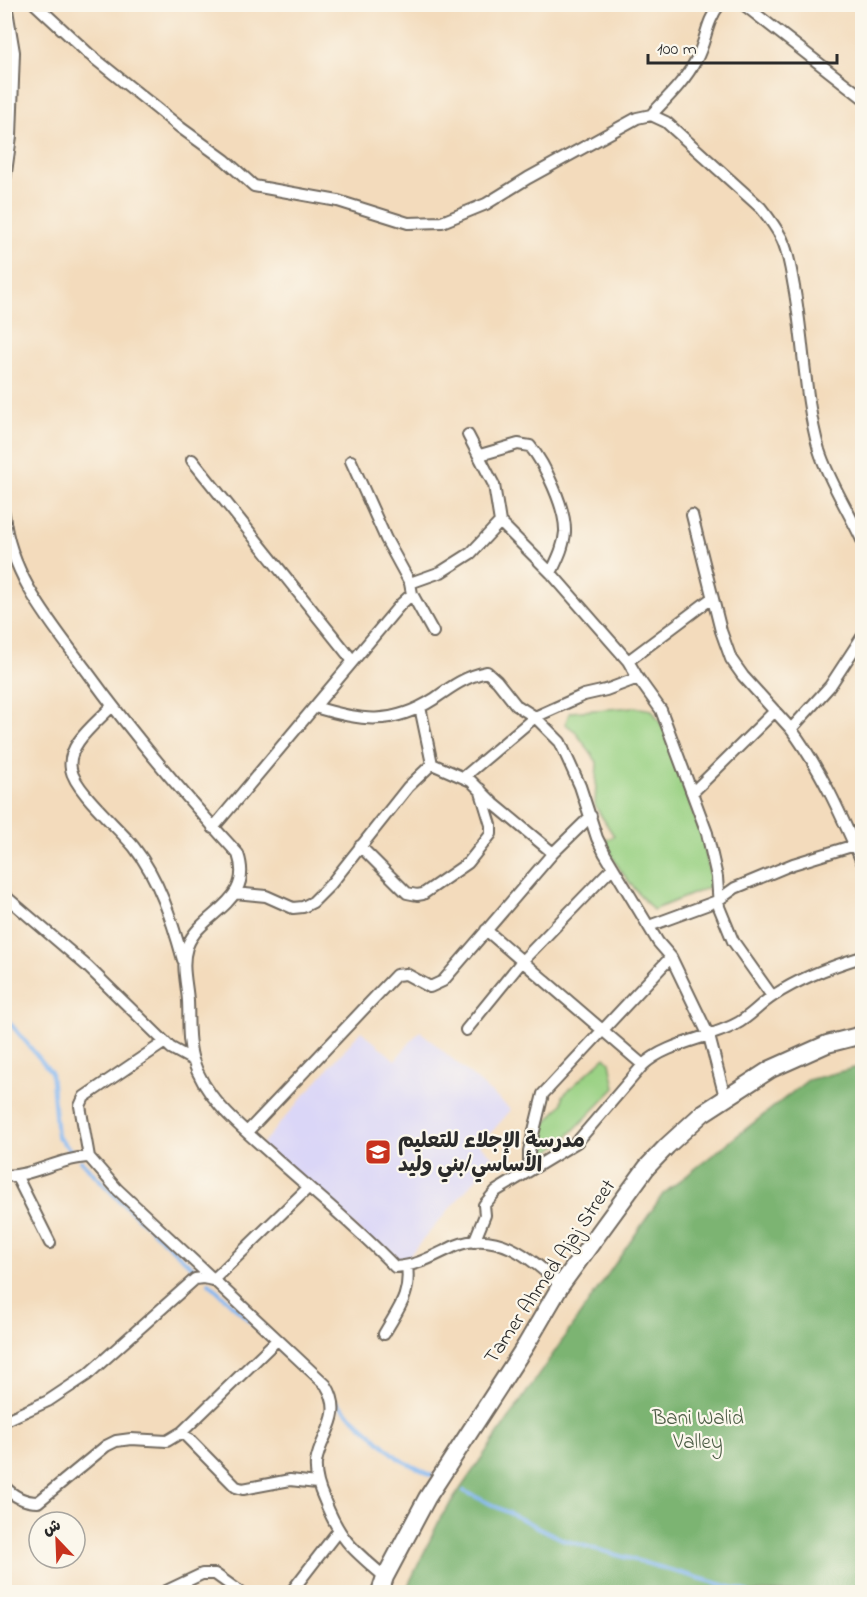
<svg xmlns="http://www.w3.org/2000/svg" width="867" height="1597" viewBox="0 0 867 1597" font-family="'Indie Flower','Playpen Sans Arabic',sans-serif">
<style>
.built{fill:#dad6f7}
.green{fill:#9bd285;stroke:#637e58;stroke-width:1.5}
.forest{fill:#7cb472;stroke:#54704e;stroke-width:1.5}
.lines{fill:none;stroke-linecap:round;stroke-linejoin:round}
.stream{stroke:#83b7f1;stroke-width:4}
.minor-casing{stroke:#71695e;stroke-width:14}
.primary-casing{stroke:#71695e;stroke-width:20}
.minor{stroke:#fff;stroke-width:10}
.primary{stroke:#fff;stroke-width:16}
.labels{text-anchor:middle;stroke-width:4.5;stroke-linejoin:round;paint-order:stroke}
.poi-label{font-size:21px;font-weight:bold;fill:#2b2b2b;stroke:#fbf7ec;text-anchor:start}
.street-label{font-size:21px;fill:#2b2b2b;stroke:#fbf7ec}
.park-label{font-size:21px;fill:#4d5d46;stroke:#fbf7ec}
</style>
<rect width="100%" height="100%" fill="#fbf7ec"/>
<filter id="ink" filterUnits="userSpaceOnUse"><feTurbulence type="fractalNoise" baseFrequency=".0167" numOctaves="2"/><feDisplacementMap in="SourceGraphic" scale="12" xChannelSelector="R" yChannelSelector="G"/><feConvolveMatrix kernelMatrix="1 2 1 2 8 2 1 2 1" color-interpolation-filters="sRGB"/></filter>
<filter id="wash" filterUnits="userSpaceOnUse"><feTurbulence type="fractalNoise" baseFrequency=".008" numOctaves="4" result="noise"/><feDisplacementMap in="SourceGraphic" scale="24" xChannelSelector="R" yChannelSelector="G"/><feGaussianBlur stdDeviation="1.35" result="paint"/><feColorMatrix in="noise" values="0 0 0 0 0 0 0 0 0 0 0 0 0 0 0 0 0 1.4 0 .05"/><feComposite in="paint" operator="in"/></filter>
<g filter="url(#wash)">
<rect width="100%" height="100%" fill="#f3dbbc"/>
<path class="built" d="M361,1031l34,29 25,-29 91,79 -31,35 14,13 -94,108 -139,-121z"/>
<path class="green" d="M634,707l18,3 18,28 11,41 22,59 9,48 -59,24c-15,-17 -43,-48 -47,-70l8,-4 -19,-30 2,-44 -22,-31 -10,-7 5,-12z
M605,1057l5,5 5,26 -51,52 -19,15 -9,-11v-9l26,-31 1,-9z"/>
<path class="forest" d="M862,1066v526h-457l36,-75 222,-323 145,-114z"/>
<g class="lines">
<path class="stream" d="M4,1016l47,56 6,64 19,20
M81,1161l39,40 82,75
M209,1283l115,108
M336,1402l63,57 32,16
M464,1491l100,49 184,52"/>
</g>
</g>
<g filter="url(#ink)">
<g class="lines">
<defs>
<path id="minor" d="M35,4l54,50 92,74 44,32 29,26 84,15 70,22 34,-1 44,-18 42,-26 109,-60 14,-3 15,7 95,86c8,10 15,19 21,31 7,15 9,32 12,48 10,54 10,110 25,163 9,29 30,62 43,90
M743,4l119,93
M651,115c16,-17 34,-34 45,-55 11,-20 9,-37 24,-56
M4,187l7,-51 3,-84 -8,-48
M468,435l26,50 6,37
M480,455l38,-11 12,2c15,18 36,63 35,86 -1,15 -8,28 -14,41
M192,460l161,201
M351,461l35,78 24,44 2,11 21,38
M4,514c6,61 47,109 82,156 47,65 98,125 152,184 17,50 -38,57 -51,93 -6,18 0,37 1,54 1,20 -1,40 5,59 12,39 48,67 77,93 42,38 86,73 125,114 23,-1 40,-12 60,-21 43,-18 76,13 106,39
M692,515l29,116 10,28 12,17 48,53
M410,583l31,-11 30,-19 29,-31 51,51 77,88 10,17 23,32 46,123 10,44 2,30 14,34 39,55
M862,637l-32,49 -39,43c30,40 51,88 71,133
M628,661l84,-63
M112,706c-14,16 -46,38 -41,63 4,22 47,58 63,78 25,32 38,73 49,113
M315,707c45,14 77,19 119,-8 17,-12 32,-23 53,-27l10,9 19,24 19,12 25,25 20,44 17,52 8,16 53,88 13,15 38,79 16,61
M432,764l39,17 23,23 59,49
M464,777l71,-60 49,-22 22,-5 32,-12
M692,793l83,-82
M213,828l187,-223 12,-11
M360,846l47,47 10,2 6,-1 45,-31 23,-29v-9l-11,-36
M235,893l31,3 27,12 10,-1 10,-5 18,-18 77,-97 24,-23 -12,-57
M4,895l83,71 84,82 22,12
M649,926l68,-25 18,-13 58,-24 62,-19
M486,930l157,135
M466,1030l57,-70 90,-93
M165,1042l-81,55 -4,9 9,51 28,32 209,196c20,32 -6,49 -10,78 -1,13 3,25 8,36 16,41 28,50 61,78
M247,1132l149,-157 10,-1 24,13 13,-6 110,-128 38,-37
M529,1171v-20l14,-57 128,-137
M4,1176c30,0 55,-18 85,-19
M17,1177l33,66
M474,1242l11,-27 -1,-10 12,-14 81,-49 66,-77c23,-22 65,-26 93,-41 14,-7 24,-20 37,-28 27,-18 59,-30 89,-39
M384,1334c14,-25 27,-38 23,-68
M4,1421l44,-20 39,-26 108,-96 8,-1 10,2 95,-92
M182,1432l54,55 7,2 47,-9 27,3
M4,1486c9,10 21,16 34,16l68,-56 10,-5 15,-2 36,2 15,-9 95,-92
M164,1592l38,-18h13l25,18
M291,1592l47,-61"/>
<path id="primary" d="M380,1592l5,-15 42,-79 99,-153 35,-60 86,-118 20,-21 36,-33 68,-44 56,-25 35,-9"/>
</defs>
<use href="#minor" class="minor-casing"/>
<use href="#primary" class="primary-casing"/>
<use href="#minor" class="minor"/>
<use href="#primary" class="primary"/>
</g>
</g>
<defs>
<symbol id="school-square" viewBox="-11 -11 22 22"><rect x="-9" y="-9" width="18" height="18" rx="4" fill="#c8321e" stroke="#fbf7ec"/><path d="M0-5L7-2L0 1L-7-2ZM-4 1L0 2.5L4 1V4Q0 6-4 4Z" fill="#fff"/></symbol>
</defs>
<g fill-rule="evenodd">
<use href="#school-square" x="363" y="1137" width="30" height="30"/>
</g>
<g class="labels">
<g class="poi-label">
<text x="398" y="1147">مدرسة الإجلاء للتعليم<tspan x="398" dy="24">الأساسي/بني وليد</tspan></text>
</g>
<g class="street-label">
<text transform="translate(549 1271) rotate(-56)" y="7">Tamer Ahmed Ajaj Street</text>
</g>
<g class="park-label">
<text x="698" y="1424">Bani Walid<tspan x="698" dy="24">Valley</tspan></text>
</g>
</g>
<rect width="867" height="1597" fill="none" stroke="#fbf7ec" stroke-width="24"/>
<g transform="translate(57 1540) rotate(337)"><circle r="28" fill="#fbf7ec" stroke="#a8a59f" stroke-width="1.5"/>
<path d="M0-4.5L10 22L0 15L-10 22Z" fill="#c8321e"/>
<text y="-9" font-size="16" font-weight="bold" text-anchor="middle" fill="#2b2b2b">ش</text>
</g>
<path d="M648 54v9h189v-9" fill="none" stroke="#2b2b2b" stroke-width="3"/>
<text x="657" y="54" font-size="18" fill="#2b2b2b" stroke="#fbf7ec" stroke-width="4.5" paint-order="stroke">100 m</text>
</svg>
